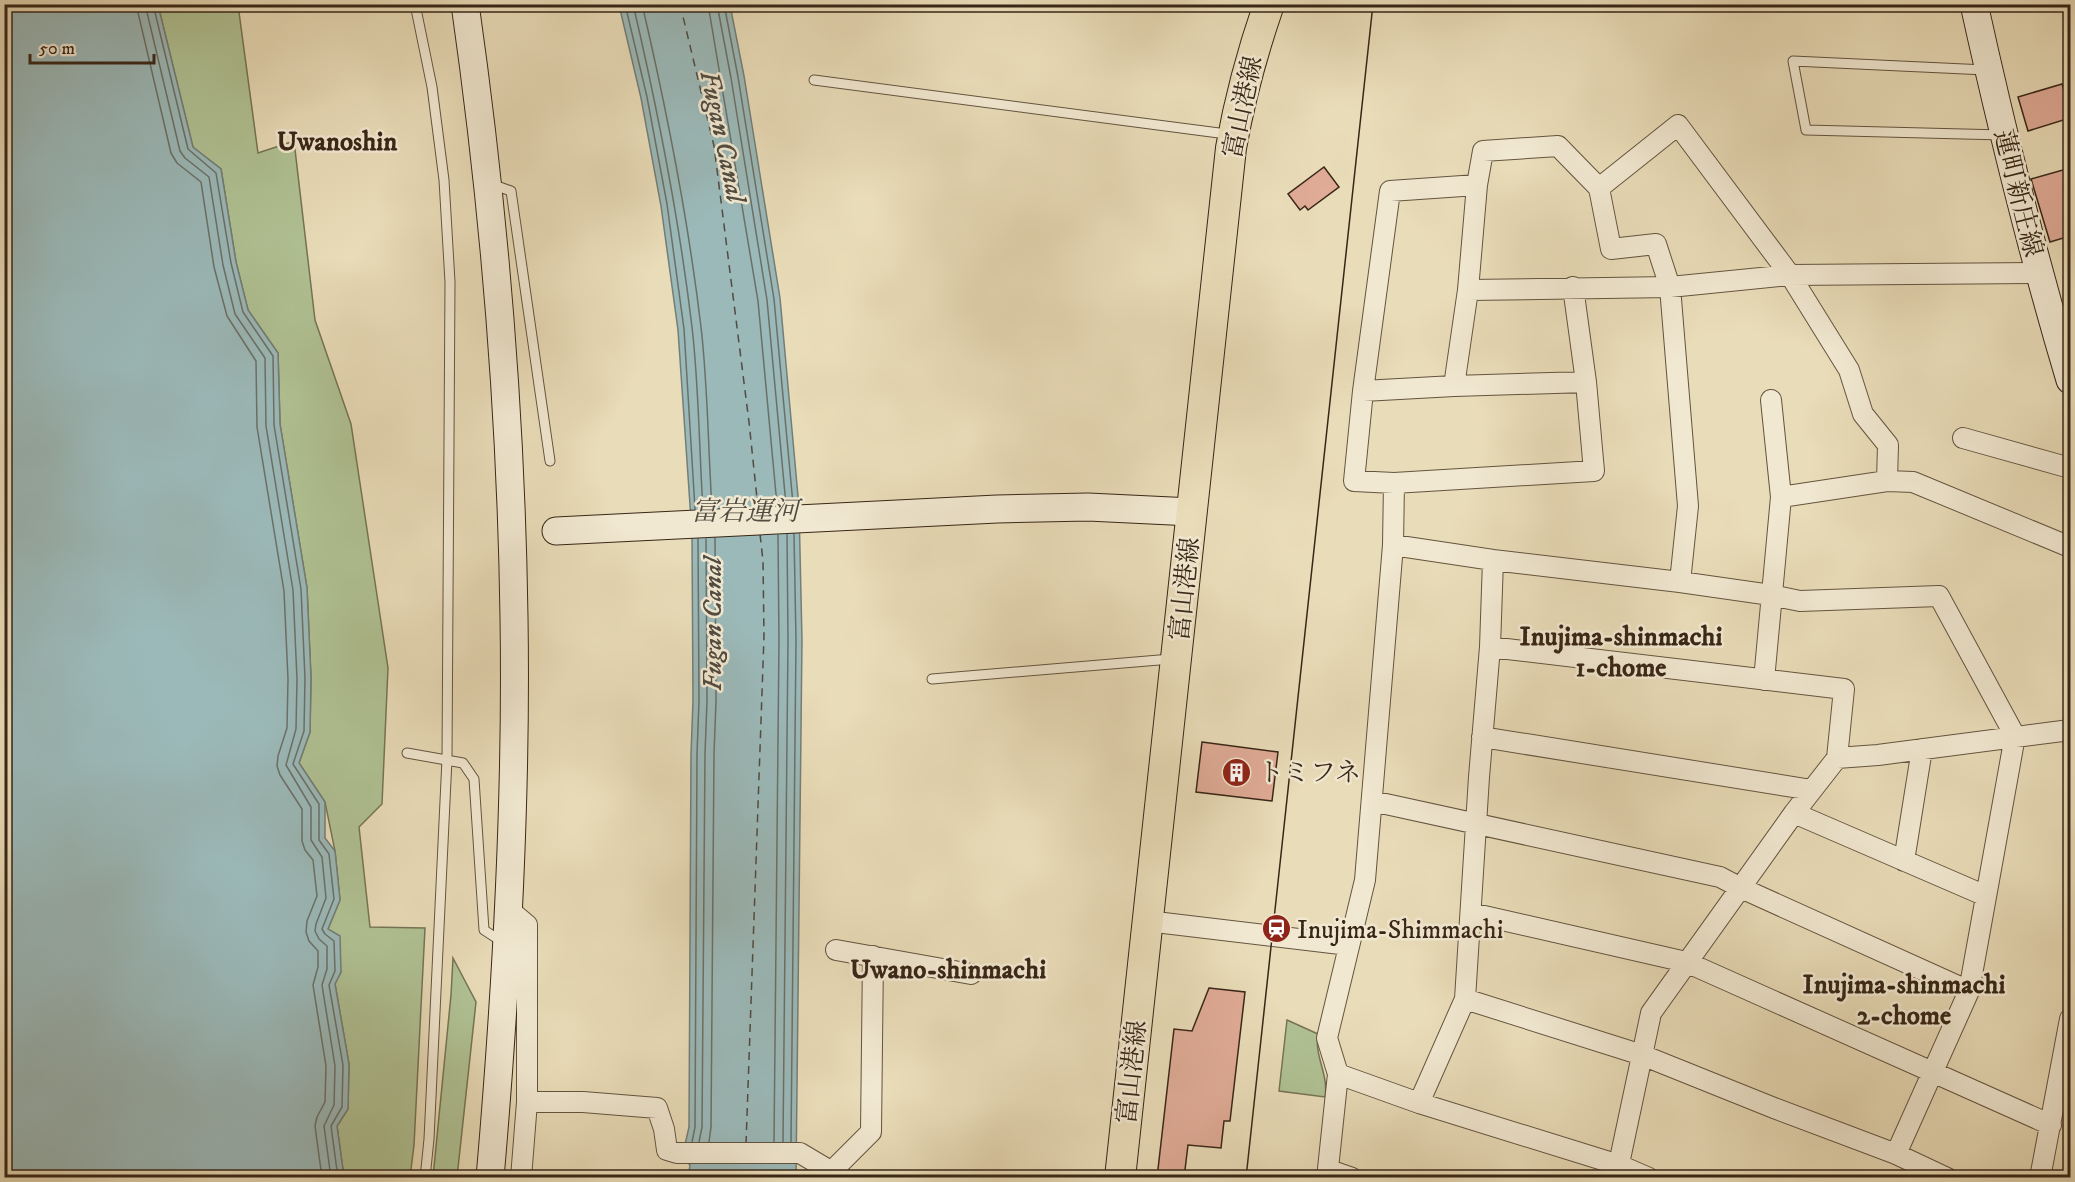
<svg xmlns="http://www.w3.org/2000/svg" width="2075" height="1182" viewBox="0 0 2075 1182" font-family="'IM FELL DW Pica','Noto Serif JP',serif">
<style>
.green{fill:#b0c294;stroke:#747456;stroke-width:1.5}
.water{fill:#9bb9b9;stroke:#737e78;stroke-width:1.5}
.lines{fill:none;stroke-linecap:round;stroke-linejoin:round}
.shore{stroke:#6a7068;stroke-width:1.5}
.ferry{stroke:#514b40;stroke-width:1.5;stroke-dasharray:8 6;stroke-linecap:butt}
.building{fill:#e0ab97;stroke:#382617;stroke-width:1.5}
.lane-casing{stroke:#64543f;stroke-width:11}
.street-casing{stroke:#64543f;stroke-width:22}
.secondary-casing{stroke:#382617;stroke-width:29}
.primary-casing{stroke:#382617;stroke-width:32}
.lane{stroke:#f1e8d1;stroke-width:9}
.street{stroke:#f1e8d1;stroke-width:20}
.secondary{stroke:#f1e8d1;stroke-width:27}
.primary{stroke:#e9dcb8;stroke-width:30}
.tram{stroke:#382617;stroke-width:1.5}
.labels{text-anchor:middle;stroke-width:5;stroke-linejoin:round;paint-order:stroke}
.street-label{font-size:26px;fill:#382617;stroke:#f1e8d1}
.poi-label{font-size:26px;fill:#382617;stroke:#f1e8d1;text-anchor:start}
.water-label{font-size:27px;font-style:italic;fill:#514b40;stroke:#f1e8d1}
.neighbourhood-label{font-size:27px;font-weight:bold;fill:#382617;stroke:#f1e8d1}
</style>
<rect width="100%" height="100%" fill="#e9dcb8"/>
<filter id="stains"><feTurbulence type="fractalNoise" baseFrequency=".00333" numOctaves="4"/><feColorMatrix values="0 0 0 0 .2 0 0 0 0 .09 0 0 0 0 .02 0 0 0 .5 -.17"/></filter>
<radialGradient id="worn" r=".72"><stop offset=".6" stop-color="#630" stop-opacity="0"/><stop offset="1" stop-color="#630" stop-opacity=".3"/></radialGradient>
<path class="green" d="M158,5h80l20,148 36,-12 21,179 36,104 37,244 -6,136 -23,23 11,100 55,1 -11,217 -4,32h-66l-7,-51 11,-17 1,-45 -14,-80 6,-12 -13,-43 12,-29 -5,-49 -10,-49 -26,-39 11,-31 1,-54 -4,-90 -27,-164 -2,-71 -30,-43 -12,-48 -15,-93 -28,-21z
M453,958l23,44 -19,175h-24l18,-182z
M1287,1020l31,14c-4,22 11,41 7,63l-46,-6z"/>
<path class="water" d="M5,4l153,1 35,142 28,22 15,93 12,48 30,43 2,71 27,164 4,90 -1,54 -11,31 26,39v36l10,13 5,49 -12,29 12,7 1,36 -6,12 14,80 -1,45 -11,17 7,51h-339z
M619,5h111l14,71 36,222 19,209 3,133 -6,537h-108l2,-12 -8,-7 7,-31 2,-373 2,-53 -1,-167 -14,-204 -17,-124 -20,-108z"/>
<g class="lines">
<path class="shore" d="M136,4l35,149 6,10 24,19 13,85 13,49 29,45 1,66 27,164 4,88 -1,49 -9,28 -1,10 3,9 22,34v32l3,9 8,10 4,36 -10,25 -1,11 3,9 9,10v16l-5,18 13,81 -1,36 -8,15 -2,9 7,52
M145,4l35,147 5,7 24,19 14,88 12,49 30,44 1,68 27,164 4,89 -1,50 -10,36 25,42v33l11,17 4,41 -10,26 -1,7 4,8 8,7v23l-5,16 13,81 -1,39 -10,21 7,52
M153,4l35,145 28,24 15,90 12,49 30,44 1,69 27,164 4,89 -1,53 -11,33 26,40v36l10,14 5,45 -12,30 3,5 9,7 1,30 -6,14 14,80 -1,42 -11,19 7,52
M625,4l22,93 20,107 17,125 11,180
M633,4c25,107 46,214 59,323 7,60 7,121 11,182
M642,4c25,107 46,214 59,323 7,60 7,121 11,181
M708,4l50,297 19,204
M717,4l14,74 36,222 19,205
M724,4l14,73 36,222 19,205
M692,1142l3,-15 2,-373 2,-53 -1,-162
M699,1142l3,-15 3,-373 2,-53 -1,-162
M709,1142l2,-15 3,-373 2,-53 -1,-163
M774,1142l5,-502 -1,-105
M783,1142l5,-502 -1,-106
M791,1142l5,-502 -2,-106"/>
<path class="ferry" d="M680,4l34,142 35,276 9,86
M746,1144l18,-508 -1,-75 -3,-27
M745,1178l1,-15"/>
</g>
<path class="building" d="M2062,84l8,26v8l-42,13 -10,-34z
M1324,167l15,20 -31,23 -3,-4 -5,4 -12,-16z
M2070,168v68l-20,6 -19,-63z
M1202,742l76,10 -6,49 -76,-9z
M1209,988l36,4 -15,129h-6l-3,27 -33,-3 -4,33h-27l17,-149 18,2z"/>
<g class="lines">
<defs>
<path id="lane" d="M415,4l17,83 12,93 6,102 -3,477 -18,380 -4,39
M1986,70l-193,-9 13,69 197,5
M814,80l405,53
M491,184l20,7 39,270
M932,679l239,-20
M407,753l56,10 11,16 10,151 20,13"/>
<path id="street" d="M1468,290l9,-105 6,-34 75,-5 41,42
M1454,386l132,-4
M1363,391l27,-200 87,-6
M1963,438l107,30
M1394,483l200,-12 -8,-89 -13,-95
M1781,497l106,-16
M1393,545l100,15
M1680,582l8,-76 -18,-219 -14,-43 -45,5 -12,-61 79,-63 112,150 59,95 14,44 25,31 -1,36 26,1 157,65
M1490,647l354,42 -7,69
M1764,680l17,-183 -10,-97
M1482,737l330,53
M1372,801l348,76 21,11 228,103
M1794,813l192,83
M1904,861l18,-112
M508,909l19,16v177h56l74,6 7,21 3,21 10,3h123l42,25
M1471,913l215,49 365,163
M1147,921l202,24
M836,950l135,24
M1465,999l177,56 132,53 122,46 51,24
M1338,1074l-11,-36 38,-158 28,-335 1,-62 -40,-2 9,-90 91,-5 14,-96 202,-3 120,-12 249,-2
M1419,1103l46,-104 14,-222 11,-130 3,-87 187,22 91,13 29,6 139,-5 76,140 -46,255 -73,163
M1329,1170l23,8
M832,1171l39,-39 2,-176
M521,1178l6,-76
M1327,1178l11,-104 81,29 200,62 30,13
M1616,1178l35,-165 143,-200 43,-55 41,-3 192,-25
M2040,1178l30,-159"/>
<path id="secondary" d="M465,4c29,203 46,408 49,613 3,185 -8,376 -24,561
M1974,4c28,127 59,252 96,376
M556,531l441,-22 91,-2 104,5"/>
<path id="primary" d="M1120,1178l111,-1030c9,-51 21,-95 38,-144"/>
</defs>
<use href="#lane" class="lane-casing"/>
<use href="#street" class="street-casing"/>
<use href="#secondary" class="secondary-casing"/>
<use href="#primary" class="primary-casing"/>
<use href="#lane" class="lane"/>
<use href="#street" class="street"/>
<use href="#secondary" class="secondary"/>
<use href="#primary" class="primary"/>
<path class="tram" d="M1246,1178l127,-1174"/>
</g>
<defs>
<symbol id="building-disc" viewBox="-11 -11 22 22"><circle r="9.5" fill="#8f2418" stroke="#f1e8d1"/><path d="M-4-6H4V6H1V3H-1V6H-4ZM-2.5-4.3h1.7v1.8h-1.7ZM.8-4.3h1.7v1.8H.8ZM-2.5-1h1.7V.8h-1.7ZM.8-1h1.7V.8H.8Z" fill="#fff"/></symbol>
<symbol id="station-disc" viewBox="-11 -11 22 22"><circle r="9.5" fill="#8f2418" stroke="#f1e8d1"/><path d="M-3-6H3Q5-6 5-4V2Q5 4 3 4L4.5 6H3L1.5 4h-3L-3 6H-4.5L-3 4Q-5 4-5 2V-4Q-5-6-3-6ZM-3.5-4v3h7v-3ZM-3.5 1v1.5H-2V1ZM2 1v1.5H3.5V1Z" fill="#fff"/></symbol>
</defs>
<g fill-rule="evenodd">
<use href="#building-disc" x="1220" y="756" width="33" height="33"/>
<use href="#station-disc" x="1260" y="912" width="33" height="33"/>
</g>
<g class="labels">
<g class="street-label">
<text transform="translate(1242 107) rotate(-78)" y="9">富山港線</text>
<text transform="translate(2019 193) rotate(76)" y="9">蓮町新庄線</text>
<text transform="translate(1184 589) rotate(-84)" y="9">富山港線</text>
<text transform="translate(1131 1072) rotate(-84)" y="9">富山港線</text>
</g>
<g class="poi-label">
<text x="1258" y="781">トミフネ</text>
<text x="1297" y="938">Inujima-Shimmachi</text>
</g>
<g class="water-label">
<text transform="translate(723 136) rotate(78)" y="9">Fugan Canal</text>
<text x="745" y="520">富岩運河</text>
<text transform="translate(712 624) rotate(-90)" y="9">Fugan Canal</text>
</g>
<g class="neighbourhood-label">
<text x="337" y="150">Uwanoshin</text>
<text x="1621" y="645">Inujima-shinmachi<tspan x="1621" dy="31">1-chome</tspan></text>
<text x="948" y="978">Uwano-shinmachi</text>
<text x="1904" y="993">Inujima-shinmachi<tspan x="1904" dy="31">2-chome</tspan></text>
</g>
</g>
<rect width="2075" height="1182" fill="none" stroke="#e9dcb8" stroke-width="24"/>
<rect x="6" y="6" width="2063" height="1170" fill="none" stroke="#382617" stroke-width="3"/>
<rect x="12" y="12" width="2051" height="1158" fill="none" stroke="#382617" stroke-width="1.5"/>
<path d="M30 54v9h124v-9" fill="none" stroke="#382617" stroke-width="3"/>
<text x="39" y="54" font-size="18" fill="#382617" stroke="#f1e8d1" stroke-width="4.5" paint-order="stroke">50 m</text>
<rect width="100%" height="100%" filter="url(#stains)"/>
<rect width="100%" height="100%" fill="url(#worn)"/>
</svg>
